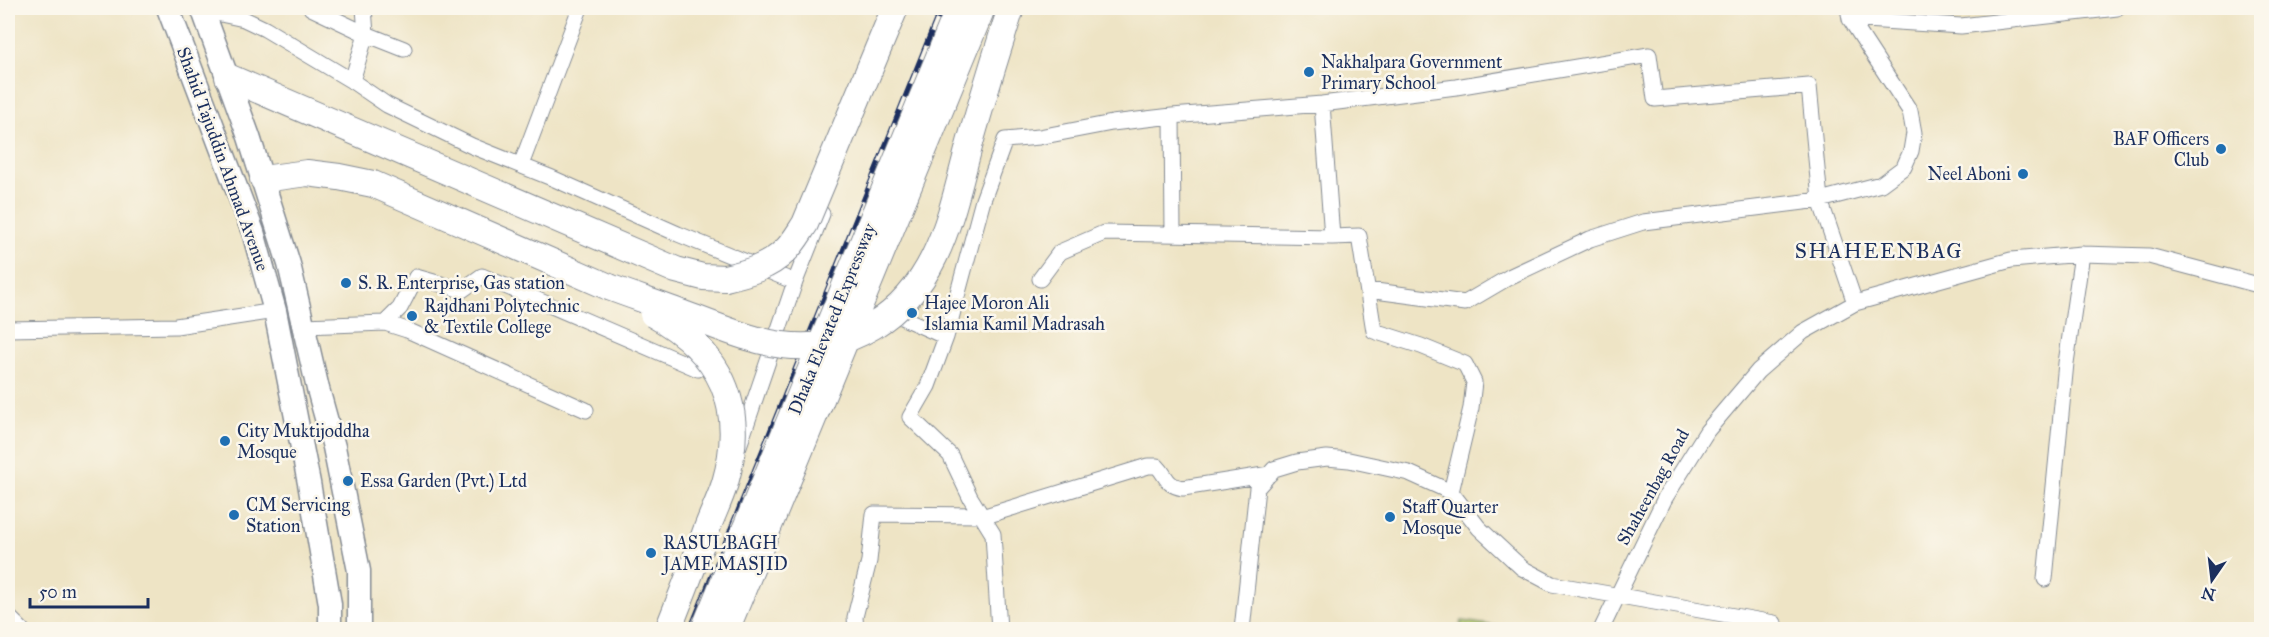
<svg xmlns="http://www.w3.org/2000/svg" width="2269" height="637" viewBox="0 0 2269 637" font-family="'IM FELL Great Primer',serif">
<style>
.green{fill:#b9ce72;stroke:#6a7e68;stroke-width:1.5}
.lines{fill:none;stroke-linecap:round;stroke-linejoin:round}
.street-casing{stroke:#848a92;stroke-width:17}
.primary-casing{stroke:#848a92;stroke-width:25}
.highway-casing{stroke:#848a92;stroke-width:28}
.street{stroke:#fff;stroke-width:15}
.primary{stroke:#fff;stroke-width:22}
.highway{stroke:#fff;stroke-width:26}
.tram{stroke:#1b2f5e;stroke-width:1.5}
.rail-casing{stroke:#1b2f5e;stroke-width:7}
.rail{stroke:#fbf7ec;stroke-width:4.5;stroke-dasharray:14;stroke-linecap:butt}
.highway-bridge-casing{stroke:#848a92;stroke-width:28;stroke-linecap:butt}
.highway-bridge{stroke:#fff;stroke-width:26}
.poi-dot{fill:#1f6fb2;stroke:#fbf7ec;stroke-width:2}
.labels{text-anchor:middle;stroke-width:5;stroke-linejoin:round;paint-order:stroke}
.poi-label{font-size:18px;fill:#1b2f5e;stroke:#fbf7ec;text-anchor:start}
.street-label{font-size:18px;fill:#1b2f5e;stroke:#fbf7ec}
.quarter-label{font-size:21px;letter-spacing:1.5px;fill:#1b2f5e;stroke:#fbf7ec}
</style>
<rect width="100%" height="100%" fill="#fbf7ec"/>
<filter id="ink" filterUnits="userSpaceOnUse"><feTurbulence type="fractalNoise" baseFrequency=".0167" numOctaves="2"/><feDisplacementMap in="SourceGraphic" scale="12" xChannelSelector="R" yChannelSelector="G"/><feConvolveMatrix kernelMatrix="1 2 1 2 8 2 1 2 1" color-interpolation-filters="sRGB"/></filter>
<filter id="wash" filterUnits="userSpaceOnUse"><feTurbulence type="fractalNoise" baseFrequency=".008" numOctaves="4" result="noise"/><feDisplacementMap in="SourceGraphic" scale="24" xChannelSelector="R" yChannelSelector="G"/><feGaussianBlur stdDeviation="1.35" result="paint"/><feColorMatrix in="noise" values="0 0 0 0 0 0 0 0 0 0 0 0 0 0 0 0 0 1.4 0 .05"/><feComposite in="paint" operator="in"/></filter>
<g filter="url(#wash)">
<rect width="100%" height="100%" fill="#eee4c5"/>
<path class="green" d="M1462,621l52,8h-54z"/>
</g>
<g filter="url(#ink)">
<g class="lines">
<defs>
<path id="street" d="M311,8l55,26 38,15
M1848,8l2,11 111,7 156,-18
M202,10l42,9 21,10 87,52 35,24 85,41 80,32 126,56 117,48
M352,81l14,-47 -2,-26
M1322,104l10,133
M1172,116l1,118
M521,165l59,-157
M1040,279l20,-27 44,-19 228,4 27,-1 15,95 47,15 44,18 9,18 -3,26 -20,84
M1368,290l97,13 46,-27 79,-37 53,-17 177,-22 61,-16 23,-17 7,-16 3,-18 -4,-22 -60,-92
M892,313l54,24
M385,323l22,7 179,80
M304,326l81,-3 15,-15 16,-31 46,13 20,-14 216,93
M8,329l168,-3 99,-15
M739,446l56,-164 27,-68
M982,517l166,-51h9c11,11 8,19 26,22l87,-14
M2045,579l21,-216 16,-109
M8,616l14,14
M856,630l-1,-13 14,-56 5,-47 107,1
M999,630l-6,-96 -23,-37 -20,-42 -40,-38 18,-31 18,-49 37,-137 22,-60 34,-3 73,-14 60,-7 150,-12 134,-17 193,-32 6,44 154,-13 11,114 35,103
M1242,630l15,-142 17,-19 23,-7 30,-4 22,2 60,13 42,19 28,36 43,40 30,16 222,39v7
M1601,630l64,-132 42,-67 51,-60 45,-39 52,-29 156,-43 71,-6 67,2 113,30"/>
<path id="primary" d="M168,8l85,224 22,79 34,172 21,121v26
M202,8l47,129 40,127 29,125 16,58 25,124v59"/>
<path id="highway" d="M228,77l448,193 27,7 22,1
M263,179l44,-6 32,4 34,7 236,103"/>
</defs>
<use href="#street" class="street-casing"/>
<use href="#primary" class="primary-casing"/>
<use href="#highway" class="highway-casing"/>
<use href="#street" class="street"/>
<use href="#primary" class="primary"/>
<use href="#highway" class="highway"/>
<path class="tram" d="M708,630l251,-622"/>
<defs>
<path id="rail" d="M691,630l251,-622"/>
</defs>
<use href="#rail" class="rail-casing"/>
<use href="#rail" class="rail"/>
<defs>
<path id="highway-bridge" d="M725,278c22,-5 44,-11 60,-27 8,-7 14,-18 20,-27l90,-216
M609,287c26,10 52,18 77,28 31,11 62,25 96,30 34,4 61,-1 91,-19 67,-41 78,-114 97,-183 13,-46 27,-91 41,-135
M653,314c69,38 94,93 72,169 -5,16 -13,32 -19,48 -12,33 -25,66 -38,99
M704,630l255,-622
M726,630l256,-622"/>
</defs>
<use href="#highway-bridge" class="highway-bridge-casing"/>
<use href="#highway-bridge" class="highway-bridge"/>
</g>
</g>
<g class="poi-dot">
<circle cx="1309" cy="72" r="6"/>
<circle cx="2221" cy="149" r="6"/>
<circle cx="2023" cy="174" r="6"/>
<circle cx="346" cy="283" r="6"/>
<circle cx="912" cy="313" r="6"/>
<circle cx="412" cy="316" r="6"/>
<circle cx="225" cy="441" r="6"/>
<circle cx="348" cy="481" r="6"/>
<circle cx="234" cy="515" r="6"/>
<circle cx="1390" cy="517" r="6"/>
<circle cx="651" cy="553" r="6"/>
</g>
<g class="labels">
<g class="poi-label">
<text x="1321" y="68">Nakhalpara Government<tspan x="1321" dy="21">Primary School</tspan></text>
<text x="2209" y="145" text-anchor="end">BAF Officers<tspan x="2209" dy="21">Club</tspan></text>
<text x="2011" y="180" text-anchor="end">Neel Aboni</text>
<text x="358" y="289">S. R. Enterprise, Gas station</text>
<text x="924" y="309">Hajee Moron Ali<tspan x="924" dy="21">Islamia Kamil Madrasah</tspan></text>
<text x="424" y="312">Rajdhani Polytechnic<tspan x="424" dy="21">&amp; Textile College</tspan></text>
<text x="237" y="437">City Muktijoddha<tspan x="237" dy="21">Mosque</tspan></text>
<text x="360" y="487">Essa Garden (Pvt.) Ltd</text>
<text x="246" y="511">CM Servicing<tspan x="246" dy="21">Station</tspan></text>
<text x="1402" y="513">Staff Quarter<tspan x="1402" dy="21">Mosque</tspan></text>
<text x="663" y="549">RASULBAGH<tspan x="663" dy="21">JAME MASJID</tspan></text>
</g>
<g class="street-label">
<text transform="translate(223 159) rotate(70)" y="6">Shahid Tajuddin Ahmad Avenue</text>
<text transform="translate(832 319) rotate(-68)" y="6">Dhaka Elevated Expressway</text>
<text transform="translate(1653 487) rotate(-61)" y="6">Shaheenbag Road</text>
</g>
<g class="quarter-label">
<text x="1879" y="258">SHAHEENBAG</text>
</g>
</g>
<rect width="2269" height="637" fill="none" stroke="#fbf7ec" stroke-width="30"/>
<g transform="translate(2212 580) rotate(194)" stroke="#fbf7ec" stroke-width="4.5" paint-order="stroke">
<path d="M0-4.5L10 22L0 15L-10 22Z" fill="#1b2f5e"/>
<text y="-9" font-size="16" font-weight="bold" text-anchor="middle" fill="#1b2f5e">N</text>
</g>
<path d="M30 598v9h118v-9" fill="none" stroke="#1b2f5e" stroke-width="3"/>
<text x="39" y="598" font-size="18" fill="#1b2f5e" stroke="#fbf7ec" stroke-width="4.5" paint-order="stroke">50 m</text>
</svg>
